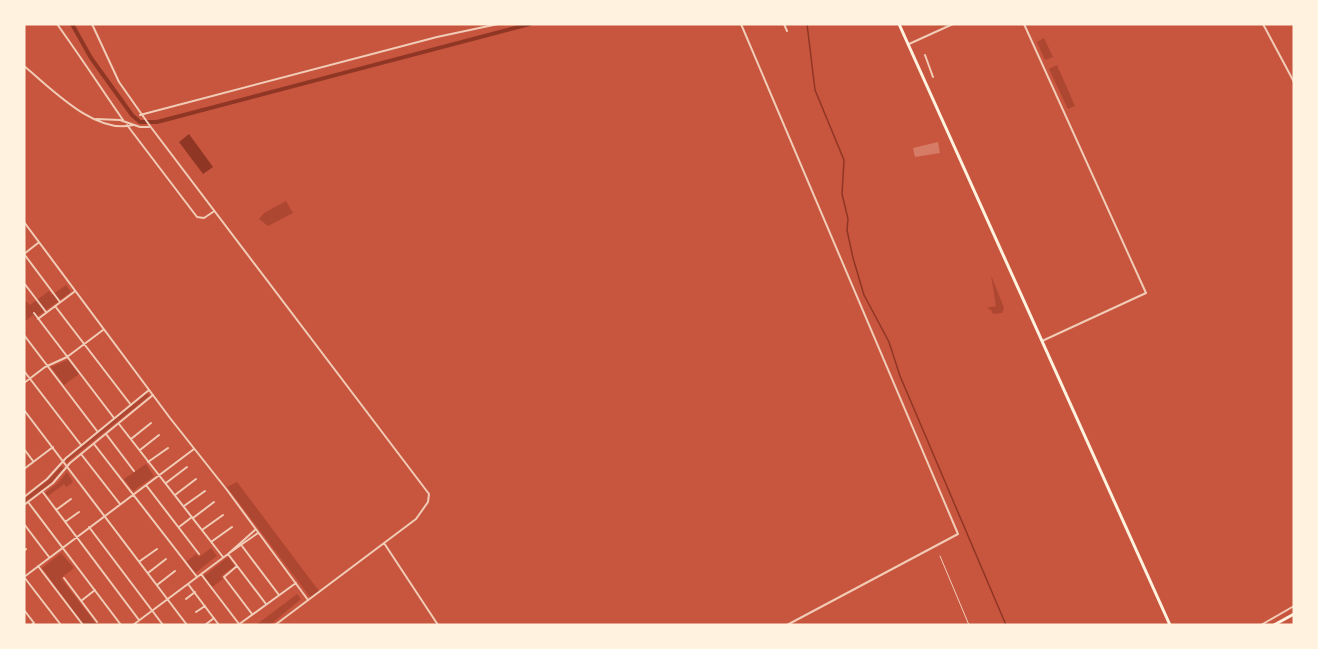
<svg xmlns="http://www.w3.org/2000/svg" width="1318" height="649" viewBox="0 0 1318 649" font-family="Rubik,sans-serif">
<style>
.green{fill:#ae4732}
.water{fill:#8f3625}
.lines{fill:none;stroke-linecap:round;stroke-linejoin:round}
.stream{stroke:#8f3625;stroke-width:1.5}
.canal{stroke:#8f3625;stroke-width:4}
.building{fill:#d67c66}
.service{stroke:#f1ccb7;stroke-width:1}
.minor{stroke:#f1ccb7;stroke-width:2}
.tertiary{stroke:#f1ccb7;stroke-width:2}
.primary{stroke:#fff3e0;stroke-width:3}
</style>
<rect width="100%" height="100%" fill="#c8553d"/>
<path class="green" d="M1044,38l9,19 -8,3 -8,-18z
M1057,65l18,41 -7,3 -19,-40z
M286,201l7,12 -25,13 -9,-7 5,-6z
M991,275l13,33 -2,5 -9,1 -2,-4 -4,-2 9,-2z
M66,285l5,7 -36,26 -2,-3 -9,7v-23l6,6 19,-14 3,4z
M68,360l11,14 -15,11 -13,-18z
M147,393l2,3 -83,67 -1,-3z
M146,464l8,12 -21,15 -9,-12z
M61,466l3,2 -13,15 -27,20v-4l24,-19z
M67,472l6,10 -7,5 -2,-3 -16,12 -3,-3 13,-10z
M237,482l82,109 -9,6 -83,-110z
M211,548l6,8 -22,17 -9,-11 10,-8 3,3z
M61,553l13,15 -13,10 36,47h-13l-42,-57z
M228,557l7,9 -14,10 2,3 -11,8 -8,-11z
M297,594l4,5 -31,26h-14z"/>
<path class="water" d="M189,134l24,33 -10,7 -24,-32z"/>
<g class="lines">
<path class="stream" d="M807,24l8,66 29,70 -2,34 6,25 -1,11 6,28 11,37 25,47 11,34 106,249"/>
<path class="canal" d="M72,24l19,34 41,57 8,7h17l373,-98"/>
</g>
<path class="building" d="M938,142l2,11 -25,4 -2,-9z"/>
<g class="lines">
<path class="service" d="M940,556l29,69"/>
<path class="minor" d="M57,24c23,32 44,64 66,96
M741,24l217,510 -171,91
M784,24l3,7
M1024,24l122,269 -104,48
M1263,24l31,58
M909,44l44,-20
M925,55l8,22
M140,115l297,-78 61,-13
M127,125l70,92 7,1 9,-6
M150,126l279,368 -1,8 -12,17 -141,106
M24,222l146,196 57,72 81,110
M24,254l36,48
M24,254l14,-11
M24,283l22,29
M55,306l76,99
M34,313l80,105
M38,319l36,-27
M24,335l73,96
M24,371l57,74
M24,383l21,-16 22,-10 36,-27
M24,410l163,215
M119,424l104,133
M106,434l28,37
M131,439l20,-16
M94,444l103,133
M24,449l9,12
M140,450l19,-15
M81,454l39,50
M148,462l20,-14
M24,469l29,-22
M166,483l21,-16
M146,485l53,69
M42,491l97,129
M175,495l21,-16
M28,502l93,123
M184,506l21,-15
M56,510l15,-11
M193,518l21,-16
M65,522l14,-10
M24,524l25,33
M89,527l74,98
M179,527l13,-10
M202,530l21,-15
M211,542l21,-15
M384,543l54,82
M242,546l37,49
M24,551l2,-2
M228,554l38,50
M228,554l27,-24
M140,561l17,-12
M38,566l45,59
M237,566l-13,11 28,37
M148,573l18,-14
M201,574l38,50
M24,577l170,-128
M24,577l37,48
M64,578l33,44
M188,584l31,41
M157,585l18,-14
M186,599l9,-7
M81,601l14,-11
M24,610l10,13 -3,2
M196,612l9,-6
M133,625l95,-71 30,-21
M205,625l9,-7
M238,625l58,-42"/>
<path class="tertiary" d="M92,24l27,58 31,44
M24,66c27,22 71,69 109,59
M96,119l24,1 20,7h9
M24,497l23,-18 19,-21 83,-68
M24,505l29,-22 17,-20 83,-68
M1261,625l33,-19"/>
<path class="primary" d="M899,24l271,601
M1274,625l20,-11"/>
</g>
<rect width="1318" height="649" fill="none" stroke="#fff3e0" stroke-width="51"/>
</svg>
